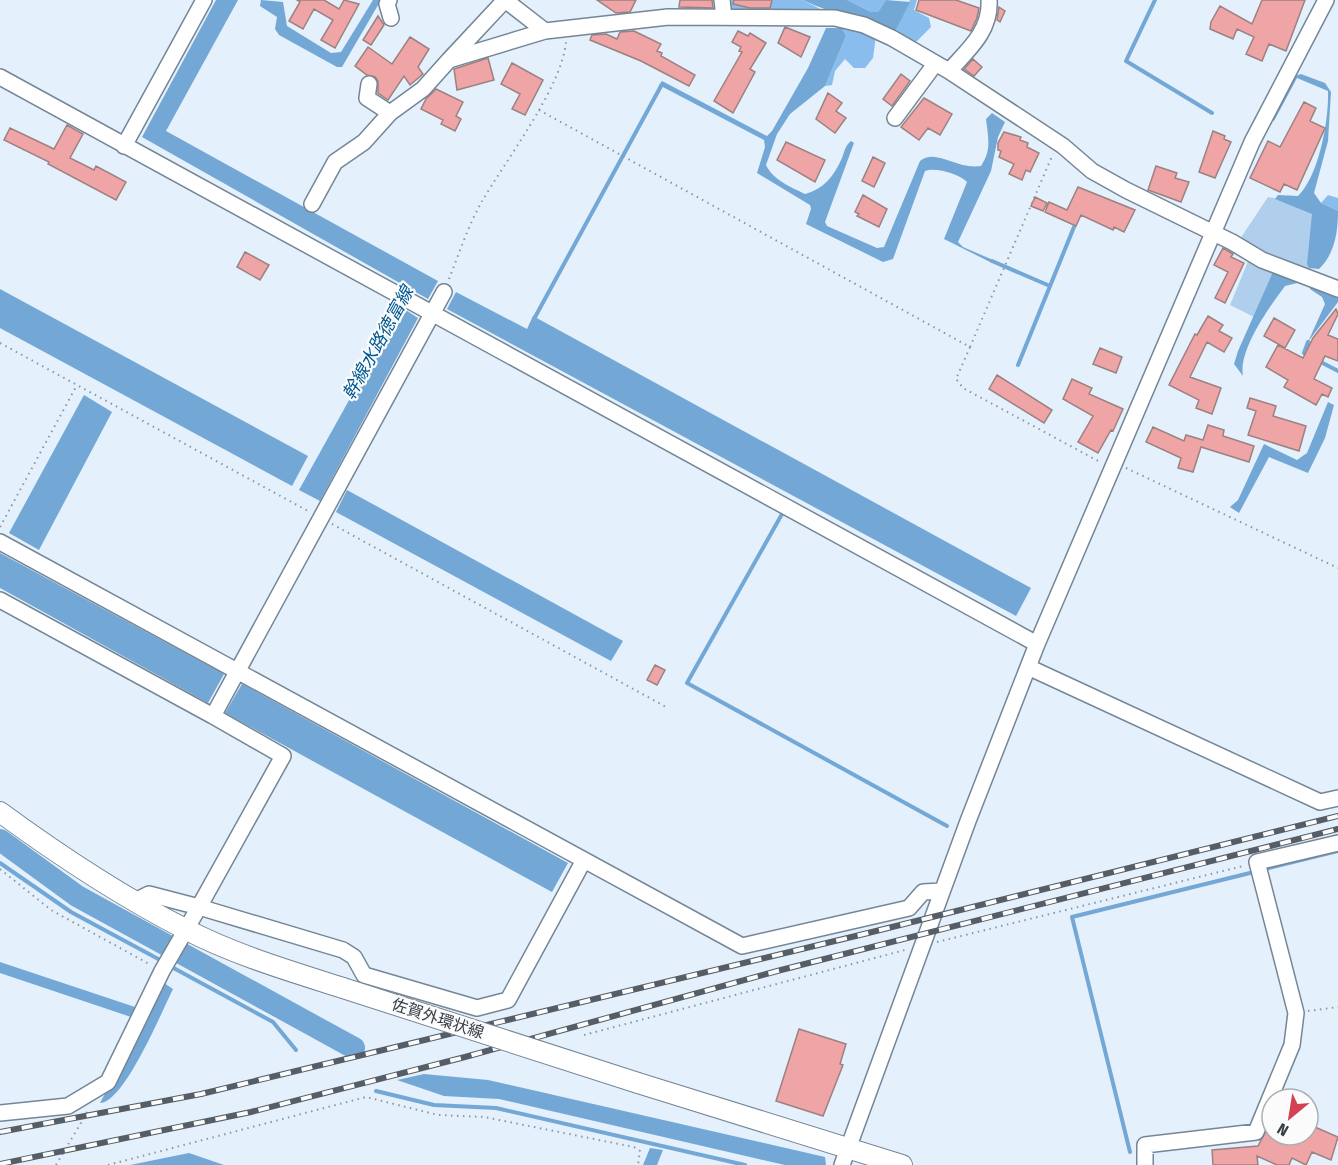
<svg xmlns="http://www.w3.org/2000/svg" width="1338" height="1165" viewBox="0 0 1338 1165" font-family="'Fira Sans Condensed','Noto Sans JP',sans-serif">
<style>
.green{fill:#b0cfed}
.forest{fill:#88bded}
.water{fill:#73a7d6}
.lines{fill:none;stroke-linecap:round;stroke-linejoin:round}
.stream{stroke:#73a7d6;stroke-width:4}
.river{stroke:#73a7d6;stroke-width:22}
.building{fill:#efa4a6;stroke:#9c8181;stroke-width:1.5}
.minor-casing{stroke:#748696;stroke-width:18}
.major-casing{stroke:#748696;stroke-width:22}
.path{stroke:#8d96a0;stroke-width:2;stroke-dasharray:1.5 4.5;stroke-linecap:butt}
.minor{stroke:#fff;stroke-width:15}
.major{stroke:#fff;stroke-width:20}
.rail-casing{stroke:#555d66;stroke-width:6}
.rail{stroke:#fbfbfb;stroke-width:4;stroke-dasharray:11;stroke-linecap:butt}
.major-bridge-casing{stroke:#748696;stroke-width:22;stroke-linecap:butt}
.major-bridge{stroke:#fff;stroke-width:20}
.labels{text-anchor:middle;stroke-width:4.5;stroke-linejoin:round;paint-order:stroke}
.street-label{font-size:16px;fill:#363d45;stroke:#fbfbfb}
.water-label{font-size:18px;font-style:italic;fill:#005993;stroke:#fbfbfb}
</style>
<rect width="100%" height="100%" fill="#e4f0fb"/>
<path class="green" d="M1268,197l38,7 22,19 -22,58 -30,-1 -20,38 -26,-13 19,-46 -15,-11z"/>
<path class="forest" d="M728,0h75l19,10 -1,5 -83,-1 -9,-6z
M847,0h39l-8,12h-7z
M910,0h7l-3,10 15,8 2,9 -15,15 -15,-4 -6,-6z
M846,27l30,9 -3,22 -8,10h-11l-9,-9 -10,12 -3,14 -7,1 21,-50 -4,-8z
M1328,195l10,3v13l-17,-8z"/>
<path class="water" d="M216,0h22l-72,131 272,150 -10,18 -286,-162z
M261,0l22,2 4,24 44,27 10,-1 32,-52h8l-39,67h-5l-58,-32 -4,-6 2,-12 -17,-11z
M803,0h44l24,12h7l8,-12 24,2 -15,30c-31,-11 -63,-18 -92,-32z
M826,28h16l4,8 -21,50 -35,28 -13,20 -11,31c7,15 25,22 39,29 19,-5 29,-18 37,-36 3,-8 3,-12 9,-17l3,2 -29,79 2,4 50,22 7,-1 36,-86c16,-13 36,9 61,5 11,-16 7,-29 5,-47l6,-6 13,9 -7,15 -7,34 -33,71 5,5 30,13 -1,3 -48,-24 23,-57c-8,-8 -31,-15 -42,-11l-32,88 -10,3 -77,-38 5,-15 -1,-4 -53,-32 8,-26 -1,-7 -105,-55 3,-4 105,55 5,-5 36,-63z
M1301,74l24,9 6,9 -3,49 -14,52 7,10 17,8c0,20 -3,43 -19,58l-10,-1 -2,-4 5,-50 -37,-15 3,-4 20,1c21,-20 31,-76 30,-105l-31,-13 -23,43 -2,-2 22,-43z
M1273,272l28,10 -16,4c-15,20 -47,64 -42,90l-9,-12 4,-13z
M1310,286l28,10v6l-30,40 17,-38 -3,-7 -12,-8z
M0,289l308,167 -16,30 -292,-158z
M456,292l71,37 6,-13 498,272 -15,28 -569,-307z
M401,307l17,11 -98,183 -21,-11z
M84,395l28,17 -73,138 -30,-17z
M1328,402l6,3 -9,33 -17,35 -39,-16 -30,56 -9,-6 8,-7 26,-56 33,16 10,-7z
M347,490l276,151 -12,20 -275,-149z
M0,553l224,121 -16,29 -208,-115z
M242,684l326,179 -16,29 -327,-179z
M0,962l147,49 17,-28 9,6c-11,22 -49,114 -73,114l43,-82 -143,-48z
M424,1074l64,6 337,77 1,8h-41l-286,-66 -55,-3 -47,-16z
M650,1148l13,2 -6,15h-14z
M189,1153l35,12h-94z"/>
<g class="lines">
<path class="stream" d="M1155,0l-29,61 86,52
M992,261l58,25
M534,319l127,-233
M1308,342l-4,11 4,2
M1317,360l21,11
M1018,365l56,-138
M782,514l-95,169 260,143
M0,863l71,49 91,49
M1269,868l69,-17
M168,965l105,57 23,28
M376,1091l58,14 62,3 249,57
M1130,1152l-58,-235 182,-45"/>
<path class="river" d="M0,840l77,56 277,152"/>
</g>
<path class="building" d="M297,0h27l15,9 5,-9 15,4 -24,44 -14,-8 12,-20 -19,-11 -11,20 -14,-8 11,-19z
M597,0h39l-6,12 -14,1z
M680,0h32l1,8 -34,-1z
M734,0h38l-2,8h-20l-17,-4z
M919,0h37l23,8 -2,10 -6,13 -55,-21z
M1262,0h43l-19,51 -17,-7 -7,17 -16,-7 8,-17 -17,-8 -4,10 -23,-10 1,-7 9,-16 32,18z
M999,7l6,4 -5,11 -3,-2z
M378,16l6,9 -13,20 -8,-5z
M785,27l25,10 -9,20 -23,-14z
M634,31l27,13 -4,7 5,2 -1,3 34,19 -6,11 -48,-25 -51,-21 2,-5 14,-1 11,5 3,-7z
M738,31l10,5 2,-3 16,10 -16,26 5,3 -22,41 -19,-12 28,-49 -3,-1 2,-4 -9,-5z
M410,37l19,12 -11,18 5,7 -13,11 -6,-9 -16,24 -10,-7v-12l-3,-4 -8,-2 -12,-9 13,-19 24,17z
M488,58l6,22 -37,10 -3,-21z
M973,59l9,8 -8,9 -10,-7z
M512,63l31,17 -18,35 -13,-6 8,-15 -19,-10z
M901,74l9,7 -18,25 -9,-7z
M436,89l27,13 -7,14 5,3 -6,12 -14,-7 2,-4 -22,-11 5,-10z
M828,93l14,10 -6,8 10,7 -11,15 -19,-14z
M924,98l28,16 -12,21 -12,-7 -9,12 -18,-13z
M1304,102l12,6 -6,13 15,7 -28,62 -13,-6 -4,8 -30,-14 18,-37 12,6z
M67,125l16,9 -13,24 24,12 2,-4 30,16 -10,18 -68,-36 1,-2 -45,-22 6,-12 44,21z
M1213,131l12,5 -1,3 7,3 -16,36 -16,-6z
M1004,132l17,5 -1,3 8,3 -1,4 12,6 -9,19 -4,-2 -4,10 -13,-6 5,-10 -15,-7 2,-6 -3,-1v-7z
M786,142l39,18 -10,22 -38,-22z
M873,157l12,6 -11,24 -12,-6z
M1156,166l21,7 -2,5 14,4 -8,20 -33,-12z
M1078,187l57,23 -11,22 -10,-5 -1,3 -32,-15 -5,11 -31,-14 4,-10 18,8z
M863,195l24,14 -8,18 -22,-11 2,-2 -4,-2z
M1035,197l12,6 -4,8 -12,-5z
M1223,248l10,6 -2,3 13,6 -19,40 -10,-5 13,-26 -14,-7z
M245,252l24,13 -9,15 -23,-13z
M1336,309l2,5 -10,21 10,4v22l-13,-5 -11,23 18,9 -4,9 -6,-3 -6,11 -32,-18 4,-7 -22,-13 12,-22 25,13 10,-20z
M1208,316l15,9 -4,6 13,7 -8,14 -17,-10 -17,35 31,11 -9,26 -16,-6 3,-8 -30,-15 26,-51 2,1z
M1274,318l21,12 -10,18 -21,-12z
M1100,348l22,9 -6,16 -23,-9z
M997,375l55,35 -8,13 -55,-34z
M1072,379l20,9 -3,6 34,15 -10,22 -2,-1 -13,23 -20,-11 15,-26 -30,-17z
M1250,398l26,8 -3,10 33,10 -7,25 -51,-16 8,-24 -9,-3z
M1208,425l16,5 -1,6 31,10 -5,16 -48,-15 -8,25 -15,-4 3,-10 -35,-16 7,-15 31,14 2,-6 17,5z
M655,665l10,5 -8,15 -10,-5z
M799,1029l47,15 -6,20 3,1 -20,51 -47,-15z
M1272,1119v16h36v-11l30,13 -7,23 -19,-8 -6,13 -14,-7 -3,7h-12l-20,-9 1,9h-45l-1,-15 46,-4z"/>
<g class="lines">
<defs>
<path id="minor" d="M389,0l-2,4 4,14
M722,0l2,17
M449,60l56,-60 40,31 123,-14 167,1 29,7 28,13 57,33 114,75 29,25 34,19 106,52 30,18 76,29
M949,71c19,-21 42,-40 40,-71
M0,77l1037,567
M369,84l-2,14 23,15
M895,118l40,-54
M124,146l80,-146
M312,204l23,-42 29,-20 26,-29 33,-24 26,-29 96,-29
M0,542l742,404 167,-38 14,-16 19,-1
M0,600l213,116
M1028,667l292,135 18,-4
M135,901l14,-7 50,13 84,-151 -70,-40 231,-424
M0,1113l68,-7 40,-24 54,-111 37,-64 144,43 11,7 10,18 113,33 31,-8 76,-140
M842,1165l126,-344 69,-177 215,-502 74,-142
M1145,1165v-20l111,-13 36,-87 4,-32 -39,-151 81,-19"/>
<path id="major" d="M0,812c60,44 119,83 185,117 50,26 105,42 158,59
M638,1083l264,82"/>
</defs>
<use href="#minor" class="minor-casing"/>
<use href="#major" class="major-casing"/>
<path class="path" d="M539,110l431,237 -14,32 7,9 137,74
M449,279c10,-25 19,-53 32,-76 24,-42 82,-117 85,-162
M0,343l308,168
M970,347l83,-193
M1126,468l212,100
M332,524l336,184
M0,527l77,-142
M0,869l51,41 100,55
M937,942l306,-76
M1308,1011l30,-4
M584,1035l321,-85
M56,1165l32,-54
M108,1165l258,-68 72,18 46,2 150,30 6,4 -2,14"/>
<use href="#minor" class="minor"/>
<use href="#major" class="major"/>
<defs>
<path id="rail" d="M0,1132l201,-38 667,-161 470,-117
M0,1164l251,-52 214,-55 316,-87 557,-141"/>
</defs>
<use href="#rail" class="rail-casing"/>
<use href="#rail" class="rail"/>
<defs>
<path id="major-bridge" d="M343,988l295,95"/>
</defs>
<use href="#major-bridge" class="major-bridge-casing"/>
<use href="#major-bridge" class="major-bridge"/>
</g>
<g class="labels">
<g class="street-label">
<text transform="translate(438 1018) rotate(18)" y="6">佐賀外環状線</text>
</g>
<g class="water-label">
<text transform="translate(378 343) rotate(-61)" y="6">幹線水路徳富線</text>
</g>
</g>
<g transform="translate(1290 1117) rotate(210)"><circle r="28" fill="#fbfbfb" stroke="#acafb2" stroke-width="1.5"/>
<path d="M0-4.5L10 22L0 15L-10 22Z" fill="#d24253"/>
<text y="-9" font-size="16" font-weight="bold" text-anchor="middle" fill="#363d45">N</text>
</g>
</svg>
